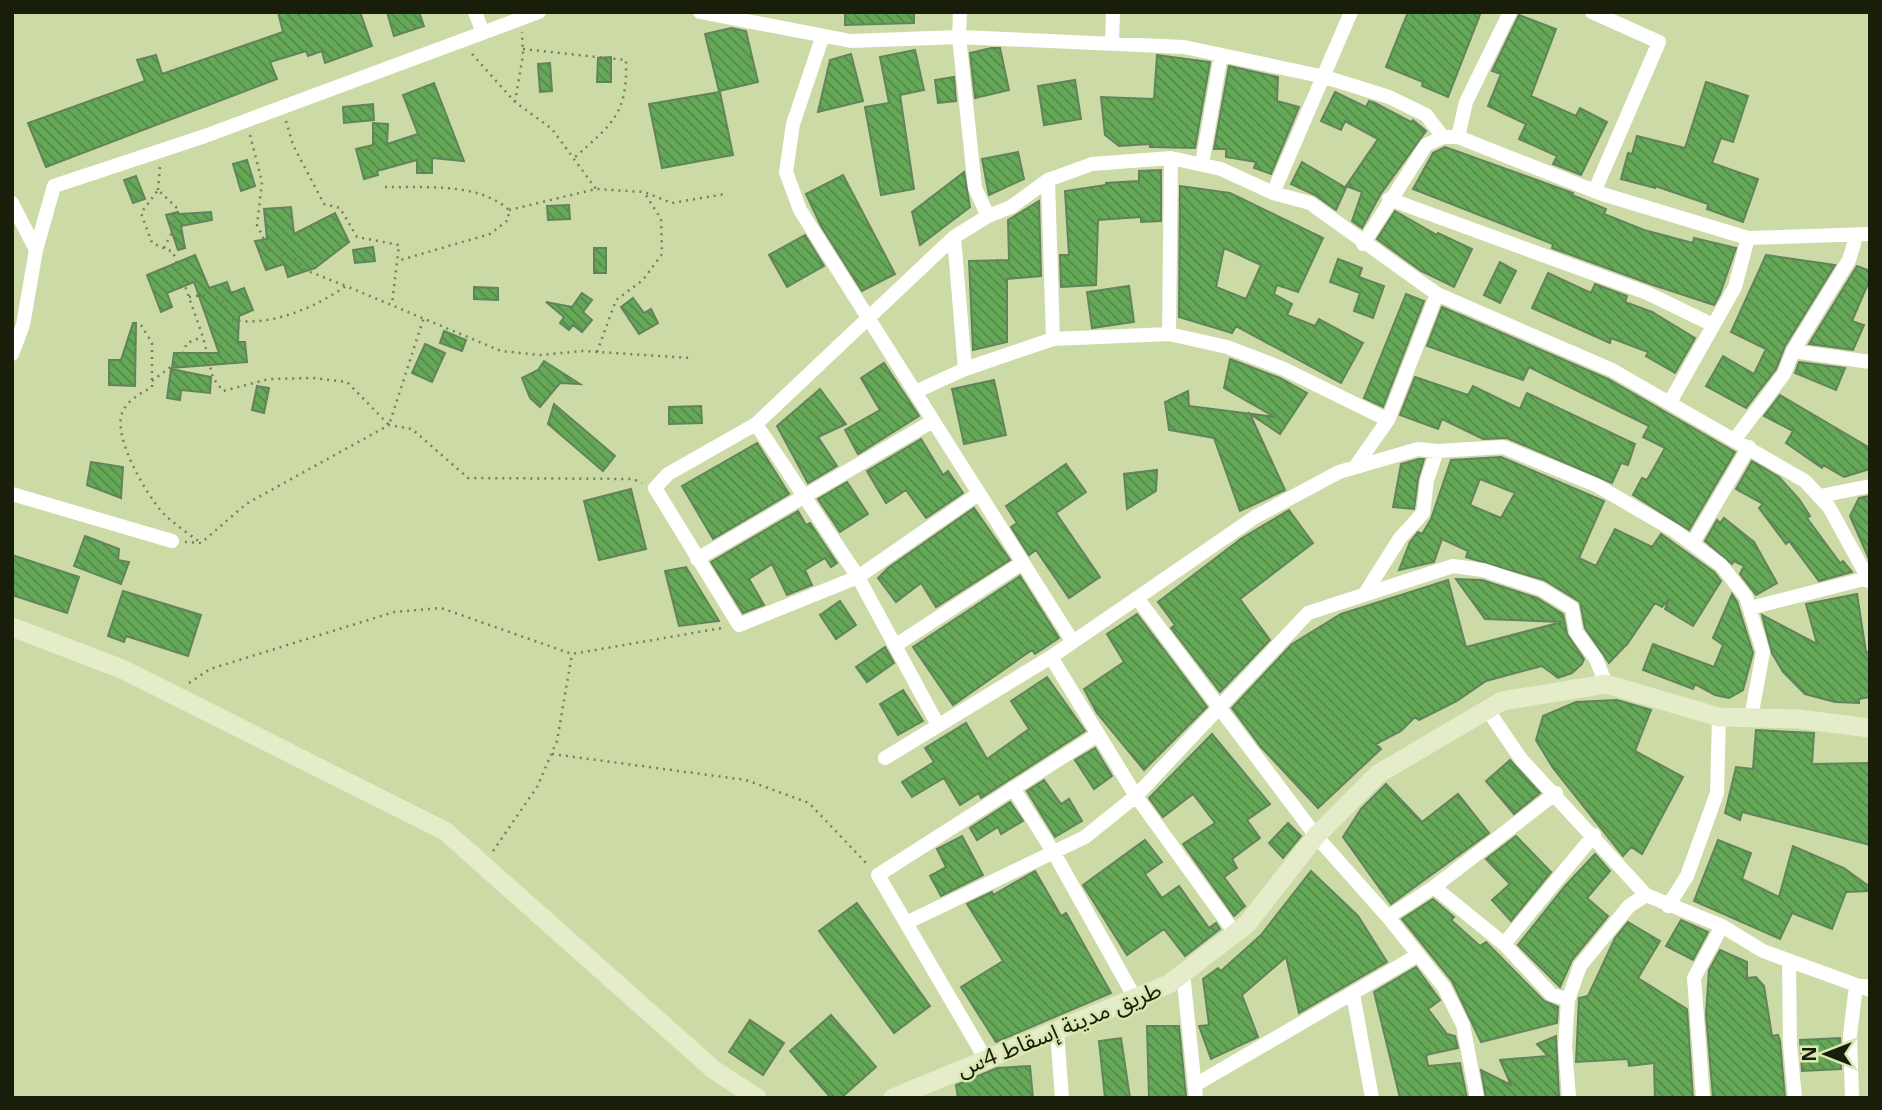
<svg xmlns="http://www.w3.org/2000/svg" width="1882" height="1110" viewBox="0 0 1882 1110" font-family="'Open Sans','Noto Sans Arabic',sans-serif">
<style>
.building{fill:url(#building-back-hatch);stroke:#62845c;stroke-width:2;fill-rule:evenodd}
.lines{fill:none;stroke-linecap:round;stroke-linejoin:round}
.path{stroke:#76805b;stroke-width:2.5;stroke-dasharray:2 5;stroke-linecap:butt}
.street{stroke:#fff;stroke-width:14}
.secondary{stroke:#e5ecca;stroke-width:19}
.labels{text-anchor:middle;stroke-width:5;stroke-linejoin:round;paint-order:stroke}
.street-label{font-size:23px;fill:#191e0a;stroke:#d9e7b2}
</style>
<defs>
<pattern id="building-back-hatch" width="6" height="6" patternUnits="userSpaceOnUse" patternTransform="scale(1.75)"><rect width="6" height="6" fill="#65a958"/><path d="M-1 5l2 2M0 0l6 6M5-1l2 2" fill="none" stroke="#528947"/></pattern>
</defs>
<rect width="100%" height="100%" fill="#ccdaa6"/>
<path class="building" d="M278,12h82l12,34 -47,17 -3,-12 -14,5 -2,-5 -36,11 7,17 -231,88 -18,-44 117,-42 -8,-21 19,-5 6,19 121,-42z
M387,12h32l5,14 -30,10z
M845,12h69v11l-69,2z
M1408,12h73l-33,85 -26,-11 1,-4 -37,-15z
M1519,15l37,14 -25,67 45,20 4,-8 27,14 -26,53 -28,-11 4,-8 -38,-17 7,-15 -38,-18 13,-32 -9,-3z
M731,28l15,3 12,51 -39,9 -14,-57z
M991,48h9l9,42 -34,8 -5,-45z
M915,50l9,40 -24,5 14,94 -33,6 -16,-88 24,-4 -9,-46z
M851,54l12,47 -45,11 12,-52z
M1157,55l53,7 -15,86 -45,-1v-3l-31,2 -14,-11 -4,-38 53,2z
M611,57v25h-14l1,-24z
M550,63l2,28 -12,1 -2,-28z
M1229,66l49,11 -1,24 22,6 -28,67 -17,-6 2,-6 -30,-5v-8h-12z
M954,77l2,24 -18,2 -3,-23z
M1075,80l6,39 -37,6 -6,-39z
M1706,82l42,14 -15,46 -12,-4 -9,25 46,16 -15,43 -36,-13 1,-5 -53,-18v2l-34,-9 7,-26 4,1 5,-18 48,12z
M434,83l30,78 -32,-3v15h-15v-13l-40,11 1,4 -14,4 -8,-30 17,-4v-22l15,1 -1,20 31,-10 -15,-39z
M720,92l13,63 -71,13 -13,-64z
M1335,92l31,15 3,-6 6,2 36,19 2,-2 13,11 -46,64 -18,33 -10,-7 10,-29 -16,-6 32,-47 -33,-18 -4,9 -20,-9z
M373,104l1,16 -30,3 -1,-16z
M1445,147l128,46 -1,2 34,14 -2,5 40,16 49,13 1,-5 42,10 -16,46 -6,11 -61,-20 -101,-37 1,-4 -140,-55 20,-36z
M1018,152l6,27 -35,16 -7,-36z
M247,160l8,26 -14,5 -8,-27z
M1302,162l44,26 -10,22 -21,-15 -24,-11z
M1161,170v51l-20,1v-5l-43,3 -2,65 -35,2 -1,-32h9l-4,-64 41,-6v-2l33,-2v-10z
M964,172l6,35 -50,38 -8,-33z
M843,175l52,99 -33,17 -41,-65 -15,-32z
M136,176l9,23 -12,4 -9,-23z
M1180,186l50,7 93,45 -25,54 -21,-7 -3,9 18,10 -5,11 28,11 4,-7 44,24 -22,40 -105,-57 -4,7 -53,-16zM1224,248l37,17 -15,34 -30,-12z
M1039,201l2,75 -34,3v63l-34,8 -4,-89 40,-1 -1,-40z
M569,205l1,14 -22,1 -1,-14z
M291,207l3,27 41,-21 14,29 -34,26 -27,9 -4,-13 -18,6 -11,-29 12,-2 -3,-30z
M1395,211l42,24 1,-2 34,16 -18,38 -33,-16 -44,-32z
M178,212l1,2 32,-2 1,8 -31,6 4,22 -7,2 -12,-35z
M805,235l19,31 -37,21 -18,-32z
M373,247l2,14 -20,2 -2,-13z
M594,248h12v25h-12z
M195,255l14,33 18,-6 4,11 13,-5 9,22 -14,6 -1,26h7l2,20 -75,6 2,-15h45l-25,-71 -27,11 5,14 -11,5 -14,-37z
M1766,255l69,10 -50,81 -9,23 -30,39 -40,-22 17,-30 31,18 12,-25 -35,-17z
M1338,259l24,9 -3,9 25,9 -11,32 -19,-7 6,-18 -30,-11z
M1500,262l16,9 -16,32 -16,-8z
M1857,266l13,5v8l-18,42 12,4 -11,25 -44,-6z
M1548,273l43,20 4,-9 32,12 -2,6 27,10 43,26 -20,35 -29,-17 2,-4 -37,-14 -1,5 -78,-35z
M1129,286l5,36 -42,6 -5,-36z
M474,287l24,1v12l-24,-1z
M582,293l10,7 -9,12 9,8 -10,12 -9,-7 -4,5 -9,-7 4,-6 -18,-15 26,5z
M1406,294l18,7 -41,106 -19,-9z
M633,298l11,15 7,-4 7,14 -19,11 -18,-27z
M1442,307l166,72 127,73 -46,78 -56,-35 9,-17 5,2 18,-32 -22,-11 6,-11 -120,-59 -6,13 -96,-34z
M133,323h3l-1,63 -26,-1v-25h12z
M444,331l22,9 -4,11 -22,-8z
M425,344l20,9 -13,29 -20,-9z
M1230,359l50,19 27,15 -27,41 -30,-20 35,76 -45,21 -26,-73 -45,-8 -4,-28 23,-11 1,15 86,11 -51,-29z
M544,361l36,23 -20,-1 -20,24 -10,-9 -8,-20 16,-8z
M1799,362l46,6 -9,22 -41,-17z
M884,363l35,53 -61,38 -13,-24 35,-20 -19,-32z
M171,369l40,8 -1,16 -29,-3 -1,10 -13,-2z
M1415,377l53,18 5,-9 47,23 7,-16 108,51 -7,21 -7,-2 -9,20 -105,-45 -24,1 -41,-20 -4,10 -38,-14z
M994,380l12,55 -42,9 -12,-55z
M257,386l12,2 -5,25 -12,-3z
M820,389l26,35 -28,13 19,29 -29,17 -31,-57z
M1780,395l90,53v21l-26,8 -21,-12 -1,3 -36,-25 7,-12 -29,-15z
M554,404l61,52 -12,15 -55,-47z
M701,406l1,17 -33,1v-17z
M921,439l22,36 5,-4 15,22 -37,25 -20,-28 -20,13 -19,-32z
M757,443l32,51 -76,45 -31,-53z
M1501,457l103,44 -25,57 17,8 19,-37 37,18 9,-13 53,38 7,9 -28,45 -28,-17 4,-10 -7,8 -7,-4 -27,40 -19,20 -24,-35 -5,-26 -36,-22 -75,-22 -3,-1 2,-6 -26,-12 -8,23 -35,8 11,-28 8,-10 4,2 9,-15 20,-59zM1480,479l35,14 -14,25 -31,-13z
M1419,459h5l-6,20 -4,30 -21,-2 8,-43z
M1752,461l27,16 20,22 11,17 -3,2 33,45 3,-2 9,11 -33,9 -30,-40 -3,3 -27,-36 4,-4 -27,-15z
M91,462l32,5 -2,31 -34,-13z
M1066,464l20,28 -30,21 44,64 -31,21 -33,-48 -7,5 -18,-28 6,-4 -11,-17z
M1157,470l-1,21 -29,18 -3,-35z
M847,482l21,32 -28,18 -22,-33z
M631,489l15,60 -47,11 -15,-59z
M1870,496v65l-20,-45 9,-18z
M974,508l36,52 -74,47 -15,-24 -25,19 -18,-24 10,-10z
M1289,510l24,33 -73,56 30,41 -50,52 -49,-64 4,-3 -17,-23 84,-64z
M798,511l8,14 4,-2 27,40 -6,4 -6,-9 -20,12 7,15 -25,10 -15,-31 -23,15 15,26 -21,8 -32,-51z
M1724,518l30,24 23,41 -21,12 -16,-21 4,-8 -10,-5 -2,3 -27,-23 12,-21 3,3z
M85,536l34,13 -1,11 11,2 -8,22 -47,-18z
M12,555l67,22 -12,36 -55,-18z
M686,567l33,54 -40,5 -14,-55z
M1020,576l39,62 -24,16 -3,-4 -79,55 -40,-58z
M1456,579l26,1 55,18 26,16 4,20 17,25 -2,5 -10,9 -14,5 -16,-12 -56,15 -29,20 -38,19 -4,-3 -14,14 -25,13 5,5 -63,59 -57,-61 -29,-39 60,-64 49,-30 107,-34 18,67 96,-25 -77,-3z
M123,591l78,24 -13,41 -62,-20 -2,6 -16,-6z
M1732,594l5,8 16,51 -10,37 -14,8 -14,-3 -20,-11 -2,5 -50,-19 10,-26 61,23 9,-22 -10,-7z
M1857,594l9,58h4v45l-11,2v4l-24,-1 -30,-8 -22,-22 -11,-19 -10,-38 55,29 -11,-40z
M840,601l16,24 -20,14 -16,-24z
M1137,614l70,93 -63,63 -47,-57 -13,-24 40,-27 -17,-28z
M885,647l9,16 -27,19 -11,-15z
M1047,677l38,54 -104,67 -2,-5 -19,12 -16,-27 -32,19 -10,-15 32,-20 -9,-14 41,-25 21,36 42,-30 -18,-28z
M903,690l20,31 -25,14 -18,-31z
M1617,700l34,10 -16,41 48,26 -41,77 -11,-7 -8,9 -70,-88 -17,-28 7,-24 33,-14z
M1756,730l58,3 -2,31 58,-1v82l-128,-33 -2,8 -15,-7 11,-46 17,2z
M1212,734l58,70 -23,16 13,18 -28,21 5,9 -13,9 21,29 -11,10 -51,-72 32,-21 -22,-29 -30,23 -14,-19z
M1095,748l17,28 -18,13 -19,-29z
M1510,760l30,33 -26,21 -28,-33z
M1044,780l17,24 8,-5 13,22 -27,16 -28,-46z
M1386,784l36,38 36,-28 31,39 -98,71 -48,-67 18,-28z
M1010,802l13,19 -22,13 -3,-7 -21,13 -7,-12z
M1288,823l13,13 -18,22 -14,-15z
M962,836l21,39 -42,21 -11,-20 16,-9 -9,-18z
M1516,836l35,36 -40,49 -19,-21 18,-16 -24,-25z
M1145,840l17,22 -17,12 17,24 17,-12 30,42 7,-5 4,6 -35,27 -21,-27 -37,26 -44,-70z
M1718,840l33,13 -9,26 37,18 14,-51 51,22 26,19v4l-24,1 -14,37 -40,-16 -12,26 -86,-38z
M1595,854l15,17 -23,27 21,18 -36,44 -12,27 -42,-42 47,-59z
M1035,871l26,45 5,-3 45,80 -115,49 -35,-55 42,-26 -36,-57 25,-12 1,3z
M1311,871l47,45 29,46 -88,51 -13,-56 -44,38 16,42 -47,22 -12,-33 10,-1 -6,-46 15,-11 3,3 40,-36z
M1433,899l21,18 -3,3 29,26 6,-4 58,59 14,6 -1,16 -76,19 -29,-61 -50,-62z
M857,903l73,103 -36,27 -75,-102z
M1681,920l27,12 -15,28 -27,-14z
M1628,922l32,19 -22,37 49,31 6,89h-38l-1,-35 -25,3 -1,-7 -52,3 3,-64 9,-2 27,-58z
M1720,950l27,12v16l9,-1 8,9 8,50 6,-1 2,6 5,57h-72l-7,-84 3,-44z
M1416,967l24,33 -12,9 19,25 8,2 3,12 -32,7 2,11 32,-3 7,35h-67l-26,-106z
M831,1015l45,52 -35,31h-10l-41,-47z
M750,1020l34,23 -21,32 -34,-23z
M1147,1026h32l7,70 -37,2z
M1556,1036l3,62h-73l-5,-28 30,15 -11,-25 48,-4 -11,-12z
M1121,1038l9,60h-25l-6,-57z
M1840,1038l1,31 -39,2 -2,-31z
M1030,1066l3,32h-75l-2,-13 41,-17z"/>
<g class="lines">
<path class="path" d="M523,49l103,11c2,54 -14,64 -52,98
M472,54l43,48 37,27 44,60
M515,102l8,-47 -1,-23
M286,121l7,24 31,59 16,4 17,29 42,8 -7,59
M250,135l12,47 -5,43 13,27 27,8 8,10 41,16
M385,187c40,1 93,-5 124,23l-1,10 -18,14 -93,27
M158,190l2,-24
M509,210l87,-21 48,3 28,11 53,-9
M164,248l9,-18 3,-23 -18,-17 -17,23 11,30 21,9 30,85 10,41 10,13 46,-12 44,-1 34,4 42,43 35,-108
M189,297l23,-3 11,8 10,18c38,7 83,-13 113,-34l155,65 39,4 43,-4 108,7
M141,325l11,18v44c-11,6 -24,13 -29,24 -12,24 23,83 40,102 11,11 26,21 38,30
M597,352l19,-52 27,-20 19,-26 -1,-35 -17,-27
M152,381l28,-21 7,-17 15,-6
M185,542l16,1 45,-39 143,-79 23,4 56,49 165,1 9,4
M189,683l21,-14 184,-57 47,-4 131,46 150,-26
M552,754l194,26 63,23 59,62
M493,851l44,-64 20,-46 15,-87"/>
<path class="street" d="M475,12l8,21
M700,12l151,29 108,-4 225,10 141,30 64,20 37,18 17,22
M960,12l-1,25 16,151 13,28
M1592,12l67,30 -64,148
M822,38l-29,86 -7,48 14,38 273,432
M1112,44l1,-32
M1458,137l8,-35 44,-90
M1202,164l19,-109
M1048,180l5,159
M1273,193l78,-181
M1389,199l258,94 66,32
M12,203l24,47
M954,237l11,132
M1363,244l63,-99 17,-8h15l144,57 146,44 122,-4
M1169,334l2,-176
M1793,351l77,11
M12,354l11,-29 13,-75 18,-64 151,-50 334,-124
M915,392l50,-23 88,-30 116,-5 58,13 57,22 104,51
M1670,402l65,-115 13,-49
M756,424l102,153 80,148
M1735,439l49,-65 9,-23 56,-91 7,-23
M1355,467l33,-47 49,-126
M12,494l160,47
M978,494l-120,83 -119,48 -84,-137 13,-14 88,-50 198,-187 34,-21 23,-9 37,-27 44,-16 79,-6 50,11 52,24 37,10 127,91 175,76 193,111 24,26 41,75
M1820,496l50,-10
M1692,544l57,-97
M697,559l236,-138
M1364,595l36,-57 23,-25 4,-33 10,-29
M1137,598l179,238 72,81 56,70 19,38 14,73
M1750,608l118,-30
M896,645l126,-82
M1051,657l85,139 99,137
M1487,709l34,50 125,136 76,31 41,25 107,39
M885,758l166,-101 204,-140 84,-45 79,-23 19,2 66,-4 93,38 79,46 46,34 25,32 17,55 -12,66
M1013,788l41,65 81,145
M1434,887l70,57 47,50 17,6
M1668,906l19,-30 30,-83 2,-76
M1388,917l46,-30 122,-94
M906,923l-28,-48 219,-140
M1504,944l90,-109
M1789,961l1,84 5,53
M1183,973l13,125
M1353,994l19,104
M1057,1031l5,67
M985,1058l-79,-135 179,-86 51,-41 172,-183 145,-47 30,4 58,19 31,19 4,24 20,27 10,25
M1195,1085l223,-130
M1569,1098l-4,-52 3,-46 12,-34 49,-60 17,-11
M1703,1098l-9,-120 28,-52
M1852,1098l-2,-63 6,-49h9"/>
<path class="secondary" d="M12,627l110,42 323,162 269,239 43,28
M893,1098l276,-114 78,-60 69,-88 62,-62 124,-73 104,-17 113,33 79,2 72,9"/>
</g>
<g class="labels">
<g class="street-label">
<text transform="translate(1059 1029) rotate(-22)" y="8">طريق مدينة إسقاط 4س</text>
</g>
</g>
<rect width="1882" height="1110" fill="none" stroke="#191e0a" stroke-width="28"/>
<g transform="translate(1826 1054) rotate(270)" stroke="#d9e7b2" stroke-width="5" paint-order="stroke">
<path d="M0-5L12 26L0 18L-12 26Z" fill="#191e0a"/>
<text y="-10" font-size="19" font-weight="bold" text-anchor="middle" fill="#191e0a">N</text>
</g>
</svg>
